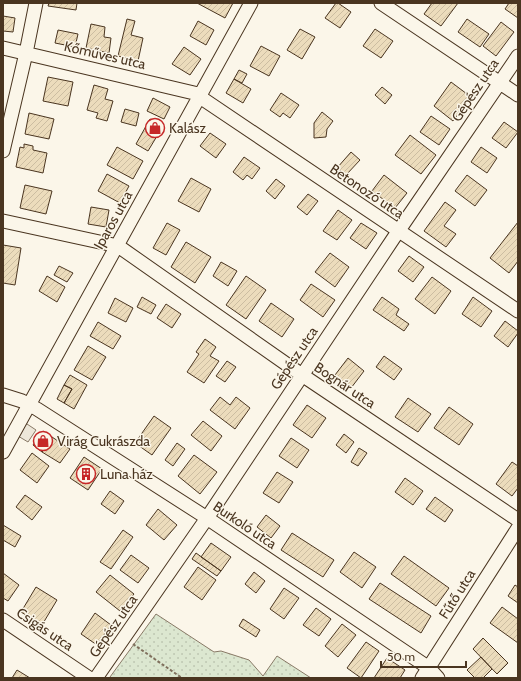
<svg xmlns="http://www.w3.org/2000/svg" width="521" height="681" viewBox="0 0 521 681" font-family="Cabin,sans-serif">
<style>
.grass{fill:url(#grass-dots);stroke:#887966}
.parking{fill:#ede7d9;stroke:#887966}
.building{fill:url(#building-hatch);stroke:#4a3520}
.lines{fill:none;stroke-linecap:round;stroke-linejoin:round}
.minor-casing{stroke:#4a3520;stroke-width:15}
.path{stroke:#7f6f5c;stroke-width:2;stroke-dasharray:3 2;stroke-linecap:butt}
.minor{stroke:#fbf6e9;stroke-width:13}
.labels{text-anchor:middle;stroke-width:3;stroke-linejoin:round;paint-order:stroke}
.street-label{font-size:14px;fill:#4a3520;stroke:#fbf6e9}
.poi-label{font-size:14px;fill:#4a3520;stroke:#fbf6e9;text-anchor:start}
</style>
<defs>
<pattern id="grass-dots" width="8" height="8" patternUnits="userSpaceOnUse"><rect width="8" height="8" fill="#dce7d0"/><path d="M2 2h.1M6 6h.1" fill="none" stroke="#bec7b2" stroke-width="1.8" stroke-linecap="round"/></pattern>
<pattern id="building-hatch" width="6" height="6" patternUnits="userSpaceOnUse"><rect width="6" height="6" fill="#ecdcbc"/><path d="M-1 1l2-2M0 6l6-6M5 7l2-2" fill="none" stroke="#ccbda1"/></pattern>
</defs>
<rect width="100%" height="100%" fill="#fbf6e9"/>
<path class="grass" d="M156,614l58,38 7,-1 28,9 14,16 14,-20 34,22h-200l-1,-1z"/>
<path class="parking" d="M21,420l15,10 -8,12 -15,-9z"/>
<path class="building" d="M49,3h28l-1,7 -28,-4z
M197,3h36l-8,15z
M336,3h2l13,9 -11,16 -15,-10z
M432,3h26l-17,23 -17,-12z
M509,3h9v15l-13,-9z
M3,16l12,2 -2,14 -10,-1z
M127,19l8,2 -4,14 12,3 -5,23 -20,-5z
M467,19l22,15 -9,13 -22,-15z
M198,21l16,9 -8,15 -16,-9z
M501,22l13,10 -18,24 -13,-10z
M91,24l14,3 -1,10 7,1 -2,15 -23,-5z
M300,29l15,8 -13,22 -15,-9z
M375,29l18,12 -12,17 -18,-12z
M58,30l20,4 -3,13 -20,-4z
M261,46l19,10 -11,20 -19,-10z
M184,47l17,12 -11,16 -18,-11z
M239,70l8,4 -5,9 -8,-4z
M48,77l25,5 -5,24 -25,-5z
M234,79l17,10 -8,14 -17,-10z
M451,82l20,15 -18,24 -19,-15z
M94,85l14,4 -3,10 8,2 -6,20 -11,-3 2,-5 -11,-3z
M382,87l10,8 -7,9 -10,-9z
M281,93l18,12 -9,13 -7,-5 -3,4 -10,-7z
M153,98l17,9 -6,12 -17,-8z
M125,109l14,4 -3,13 -15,-4z
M322,112l11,9 -6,8 -1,8 -12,1v-15z
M29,113l25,6 -5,20 -24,-5z
M431,116l19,13 -11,16 -19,-13z
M150,119l13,7 -15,25 -12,-7z
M504,122l14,10 -12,16 -14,-10z
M210,133l16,11 -10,14 -16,-12z
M410,135l26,20 -15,19 -26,-19z
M24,144l9,2v4l14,3 -4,20 -27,-6 4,-20 4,1z
M117,147l26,14 -10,18 -26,-14z
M481,147l16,11 -10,15 -16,-11z
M351,152l9,8 -14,15 -9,-7z
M244,157l16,11 -8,11 -5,-4 -4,5 -10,-8z
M107,174l22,12 -9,17 -22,-12z
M384,175l23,18 -12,15 -23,-17z
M467,175l20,15 -12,16 -20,-15z
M191,178l20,11 -12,23 -21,-11z
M276,179l9,7 -10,13 -9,-8z
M25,185l27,6 -6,23 -26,-6z
M308,194l10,7 -11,14 -10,-8z
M445,202l11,8 -12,16 12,8 -10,13 -22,-16z
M91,207l18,3 -3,17 -18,-3z
M338,210l14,10 -15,20 -14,-9z
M518,222v39l-9,12 -19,-15z
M167,223l13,7 -14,25 -13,-7z
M361,223l16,10 -11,16 -16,-11z
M186,242l25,15 -16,26 -24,-16z
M3,245l18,3 -6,37 -12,-2z
M330,253l19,14 -14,20 -20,-15z
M409,256l15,11 -11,15 -15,-11z
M221,262l16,9 -9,15 -15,-10z
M59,266l14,7 -6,9 -13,-7z
M47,276l18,11 -8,15 -18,-11z
M246,276l20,14 -20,29 -20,-14z
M432,277l19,14 -16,23 -20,-15z
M311,284l24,16 -12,17 -23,-17z
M142,297l14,8 -5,9 -14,-7z
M382,297l17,12 -3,6 13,9 -5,7 -31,-21z
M473,297l19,14 -11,16 -19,-13z
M115,298l18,10 -7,14 -18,-9z
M271,303l23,16 -12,18 -23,-16z
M166,304l15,10 -9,14 -15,-10z
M505,321l13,10v2l-10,14 -14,-11z
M98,322l23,14 -8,13 -23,-13z
M205,339l11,8 -6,9 9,5 -15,22 -17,-11 12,-18 -3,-2z
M88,346l18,11 -14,23 -18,-10z
M384,356l18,13 -8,11 -18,-13z
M348,358l16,13 -13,17 -16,-13z
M227,361l9,6 -11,15 -9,-6z
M70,375l17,10 -13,24 -10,-6 8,-14 -8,-4z
M64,385l8,4 -8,14 -7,-4z
M220,397l10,8 6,-8 14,11 -15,21 -25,-19z
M408,398l23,16 -13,18 -23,-15z
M307,405l19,13 -14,20 -19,-13z
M449,407l24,17 -14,21 -25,-17z
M154,416l17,12 -19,27 -17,-12z
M203,421l19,15 -11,15 -20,-16z
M43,431l9,6 -10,15 -9,-7z
M344,434l10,8 -8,11 -10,-8z
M52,437l18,12 -10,14 -18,-11z
M291,438l18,12 -12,18 -18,-12z
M177,443l8,6 -12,17 -8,-6z
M359,448l8,5 -9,13 -7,-4z
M32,453l17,13 -12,17 -17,-13z
M194,455l23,17 -17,22 -22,-18z
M84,457l18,12 -14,21 -18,-12z
M512,462l6,4v22l-6,8 -16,-12z
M277,472l16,10 -14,21 -16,-10z
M405,478l18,13 -10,14 -18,-13z
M110,491l14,10 -9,13 -14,-10z
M25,495l17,12 -10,13 -16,-13z
M435,497l18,13 -8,12 -19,-13z
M158,509l19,16 -13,15 -18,-15z
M266,515l14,11 -9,12 -14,-11z
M3,525l18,11 -6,11 -12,-7z
M123,530l10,7 -22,32 -11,-7z
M292,533l42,27 -11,17 -42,-27z
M211,543l20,14 -10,14 -20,-14z
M354,552l22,15 -14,21 -22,-16z
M196,553l25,18 -4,5 -25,-17z
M131,555l18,13 -11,15 -18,-13z
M404,556l45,32 -13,18 -45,-32z
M198,567l18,13 -14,20 -18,-13z
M254,572l11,9 -9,12 -11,-9z
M3,573l16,12 -11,16 -5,-3z
M110,575l24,19 -14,17 -24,-19z
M380,583l51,33 -10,17 -52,-34z
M515,585l3,2v16l-10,-7z
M36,587l21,13 -15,25 -21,-13z
M284,588l15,10 -15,21 -14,-10z
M502,607l16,12v24l-28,-20z
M316,608l15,11 -12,17 -16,-11z
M95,613l16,12 -14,20 -16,-11z
M243,619l17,11 -4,7 -17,-11z
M342,624l14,11 -18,22 -13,-11z
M483,638l25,25 -11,11 -24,-25z
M366,642l13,9 -18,27 -14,-10z
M481,657l11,12 -9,9h-8l-8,-8z
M387,658l18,12 -5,8h-26z
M17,670l13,8h-18z"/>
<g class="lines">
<defs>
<path id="minor" d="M381,3l137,92
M3,48l191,45 324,218
M3,151l23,-98 10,-50
M3,221l115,25 184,129 216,145
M3,395l19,6 15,8 170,109 222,150 9,10
M3,452l248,-449
M3,620l86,58
M96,678l111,-160 186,-279 125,-183
M422,678l96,-150"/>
</defs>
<use href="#minor" class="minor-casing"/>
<path class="path" d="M133,644l49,34"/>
<use href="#minor" class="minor"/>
</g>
<defs>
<symbol id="shop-ring" viewBox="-11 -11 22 22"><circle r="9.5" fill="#fbf6e9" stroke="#c62828" stroke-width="1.5"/><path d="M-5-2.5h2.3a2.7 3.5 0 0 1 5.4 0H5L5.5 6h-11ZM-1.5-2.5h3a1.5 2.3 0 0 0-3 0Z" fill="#c62828"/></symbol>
<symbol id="building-ring" viewBox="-11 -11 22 22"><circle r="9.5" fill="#fbf6e9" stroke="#c62828" stroke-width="1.5"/><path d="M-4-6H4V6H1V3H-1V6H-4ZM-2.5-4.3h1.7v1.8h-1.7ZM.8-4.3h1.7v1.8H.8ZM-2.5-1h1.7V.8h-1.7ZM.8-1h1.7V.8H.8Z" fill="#c62828"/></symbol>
</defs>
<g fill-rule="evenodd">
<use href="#shop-ring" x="144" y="117" width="22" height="22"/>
<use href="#shop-ring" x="32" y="430" width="22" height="22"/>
<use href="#building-ring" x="75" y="463" width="22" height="22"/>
</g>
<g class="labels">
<g class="street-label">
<text transform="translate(105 55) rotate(13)" y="5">Kőműves utca</text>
<text transform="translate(475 90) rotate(-56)" y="5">Gépész utca</text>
<text transform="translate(367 191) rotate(34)" y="5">Betonozó utca</text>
<text transform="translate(113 220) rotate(-61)" y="5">Iparos utca</text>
<text transform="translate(294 358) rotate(-56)" y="5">Gépész utca</text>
<text transform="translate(345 385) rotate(34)" y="5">Bognár utca</text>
<text transform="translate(245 525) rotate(34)" y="5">Burkoló utca</text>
<text transform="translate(457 594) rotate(-58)" y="5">Fűtő utca</text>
<text transform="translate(113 626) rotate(-55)" y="5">Gépész utca</text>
<text transform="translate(45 629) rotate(34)" y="5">Csigás utca</text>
</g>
<g class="poi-label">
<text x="169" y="133">Kalász</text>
<text x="57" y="446">Virág Cukrászda</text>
<text x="100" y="479">Luna ház</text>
</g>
</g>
<rect width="521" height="681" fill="none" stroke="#4a3520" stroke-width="8"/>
<path d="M381 661v6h85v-6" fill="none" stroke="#4a3520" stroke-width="2"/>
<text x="387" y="661" font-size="12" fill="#4a3520" stroke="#fbf6e9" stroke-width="3" paint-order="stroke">50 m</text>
</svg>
